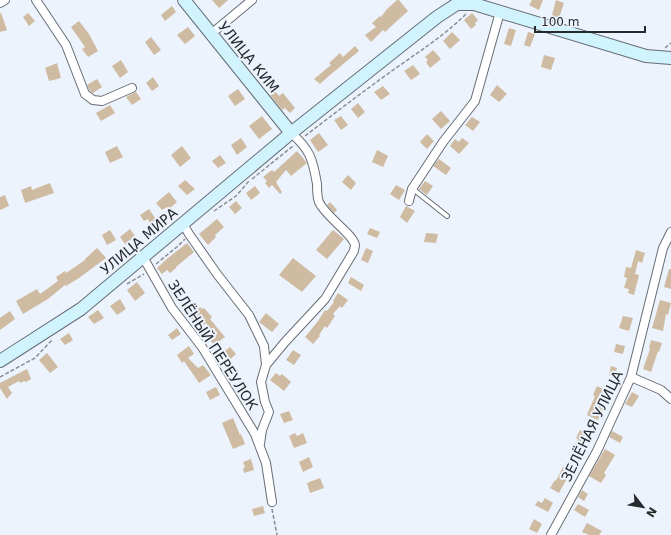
<svg xmlns="http://www.w3.org/2000/svg" width="671" height="535" viewBox="0 0 671 535" font-family="'DejaVu Sans',sans-serif">
<style>
.building{fill:#cfbba1}
.lines{fill:none;stroke-linecap:round;stroke-linejoin:round}
.lane-casing{stroke:#676d75;stroke-width:6}
.street-casing{stroke:#676d75;stroke-width:10}
.secondary-casing{stroke:#676d75;stroke-width:14}
.path{stroke:#898e94;stroke-width:1.5;stroke-dasharray:4 2;stroke-linecap:butt}
.lane{stroke:#fff;stroke-width:4}
.street{stroke:#fff;stroke-width:8}
.secondary{stroke:#d0f3fd;stroke-width:12}
.labels{text-anchor:middle;stroke-width:4;stroke-linejoin:round;paint-order:stroke}
.street-label{font-size:14px;fill:#272a2d;stroke:#ecf3fc}
</style>
<rect width="100%" height="100%" fill="#ecf3fc"/>
<path class="building" d="M212,0h16l-9,8z
M397,0h2l9,11 -23,21 -2,-2 -12,12 -6,-7 11,-8 -4,-4 8,-7 1,1 6,-8z
M532,0h11l-4,10 -10,-5z
M556,0l8,3 -5,15 -7,-3z
M172,6l4,6 -11,9 -4,-6z
M0,13h1l6,17 -7,2z
M28,13l7,8 -6,5 -6,-9z
M472,13l6,7 -3,3 1,2 -5,4 -7,-9z
M79,21l10,13 9,17 -10,6 -6,-8 3,-2 -14,-20z
M188,27l7,9 -10,8 -8,-9z
M509,28l7,2 -5,16 -7,-2z
M452,32l8,8 -10,9 -7,-8z
M528,32l7,2 -5,13 -6,-2z
M151,37l10,13 -7,5 -9,-13z
M355,46l4,5 -29,24 -10,9 -6,-5 17,-14 -2,-2 11,-10 3,4z
M433,50l8,9 -11,9 -4,-6 2,-2 -3,-3z
M544,55l11,3 -4,12 -10,-3z
M121,60l7,12 -8,6 -8,-12z
M57,63l4,15 -12,3 -4,-13z
M413,65l7,9 -9,6 -7,-9z
M153,77l6,9 -7,5 -6,-8z
M97,79l5,8 -9,6 -3,-2 -3,-6z
M497,85l10,9 -8,8 -9,-7z
M383,86l7,8 -9,6 -7,-8z
M238,89l7,10 -10,7 -7,-10z
M275,91l4,5 4,-3 12,15 -5,5 -5,-5 -3,2 -12,-15z
M136,92l5,7 -9,6 -6,-8z
M358,103l7,9 -7,6 -7,-9z
M110,105l5,8 -14,8 -5,-8z
M441,111l9,10 -9,8 -9,-10z
M262,116l10,13 -13,10 -10,-13z
M341,116l7,9 -7,5 -7,-10z
M472,117l8,5 -7,9 -8,-6z
M319,133l9,12 -10,7 -8,-12z
M427,134l7,7 -7,8 -7,-7z
M241,138l6,9 -10,8 -6,-10z
M462,138l7,5 -10,11 -9,-8 5,-7 4,3z
M117,146l6,11 -13,6 -5,-11z
M182,146l9,12 -11,9 -9,-12z
M377,150l11,6 -5,11 -11,-5z
M297,151l10,12 -16,13 -5,-6 -10,12 6,10 -2,2 -8,-9 -3,3 -4,-5 2,-2 -4,-4 9,-7 2,2z
M220,155l6,8 -8,5 -6,-7z
M439,159l12,9 -5,7 -13,-9z
M348,175l8,8 -5,7 -9,-8z
M185,180l10,9 -8,6 -9,-9z
M425,181l8,5 -6,9 -8,-6z
M50,183l4,10 -29,10 -4,-13 10,-4 1,4z
M396,185l9,5 -6,10 -9,-6z
M255,186l5,7 -9,7 -5,-7z
M169,192l8,10 -8,7 -2,-2 -5,3 -6,-7z
M5,195l4,11 -9,4v-13z
M236,201l6,7 -7,6 -6,-7z
M330,202l7,8 -3,3 -7,-8z
M406,206l9,5 -8,12 -7,-6z
M149,209l8,12 -7,3 -2,-5 -4,2 -4,-6z
M217,219l7,8 -9,8 1,2 -8,8 -9,-11z
M370,228l10,4 -3,6 -10,-4z
M130,229l5,7 -10,8 -5,-7z
M110,230l6,10 -9,5 -5,-10z
M333,230l11,9 -17,20 -11,-9z
M426,233l12,1 -2,9 -12,-1z
M187,243l7,9 -18,15v1l-6,5 -3,-3 -5,4 -5,-6 11,-10z
M97,248l9,10 -27,20 -13,8 -1,-1 -17,14 -25,15 -7,-13 21,-12 3,5 18,-13 -2,-4 9,-6 1,2 19,-13v-1z
M366,248l7,3 -5,12 -7,-3z
M636,250l9,3 -3,10 -4,-2 -3,13 4,1 -5,20 -6,-2 1,-4 -5,-1 3,-10 -3,-1 2,-10 5,1z
M293,258l23,18 -14,16 -23,-17z
M669,269h2v20l-7,-2z
M351,277l13,8 -3,6 -13,-8z
M137,282l8,11 -10,8 -8,-11z
M338,293l10,7 -6,8 -2,-2 -7,8 2,2 -8,12 -2,-2 -6,9 1,1 -7,8 -8,-7 13,-16 7,-11 2,1 7,-9 -1,-1z
M120,299l6,10 -9,6 -7,-9z
M660,300l11,3 -3,12 -2,-1 -3,17 -11,-3z
M200,307l2,2 2,-1 8,9 -2,2 15,18 -11,8 -6,-7 6,-5 -8,-10 -7,5 -8,-10 6,-5 -1,-2z
M98,310l6,8 -10,6 -6,-7z
M10,311l5,8 -15,11v-12z
M266,313l13,11 -7,8 -13,-10z
M623,316l10,2 -4,13 -10,-3z
M177,328l4,6 -9,6 -4,-5z
M69,333l4,7 -8,5 -5,-6z
M651,340l11,3 -3,9 -1,-1 -7,21 -8,-3 7,-20 -1,-1z
M616,344l9,2 -2,8 -9,-2z
M189,346l5,8 -6,4 10,10 5,-3 8,10 -12,8 -15,-22 -2,2 -5,-8z
M230,347l6,7 -10,9 -6,-8z
M293,350l8,5 -7,10 -8,-5z
M47,353l11,14 -8,6 -11,-13z
M611,366l6,2 -2,9 -6,-2z
M27,369l4,10 -5,3 -2,-1 -4,2 -1,-2 -11,6 4,6 -5,6 -7,-11v-5z
M276,373l4,3 2,-2 9,8 -7,9 -14,-11z
M597,386l14,7 -13,27 -11,-5 8,-19 -2,-1z
M216,387l4,8 -10,5 -4,-8z
M632,392l7,4 -7,11 -7,-3z
M289,411l4,9 -9,3 -4,-9z
M233,418l7,17 1,-1 4,10 -12,5 -11,-26z
M580,430l10,5 -12,21 -7,-4 7,-13 -2,-1z
M612,431l11,6 -3,6 -11,-6z
M295,433l2,3 6,-3 4,10 -13,5 -5,-12z
M605,449l10,6 -11,18 2,2 -5,8 -12,-7z
M309,457l4,10 -10,5 -4,-10z
M251,459l3,11 -10,3 -1,-5 2,-1 -2,-5z
M563,467l8,4 -12,22 -9,-5 5,-8 1,1z
M320,478l4,10 -14,5 -3,-10z
M582,490l6,4 -4,7 -6,-4z
M545,498l8,5 -5,9 -13,-7 3,-4 4,2z
M578,504l11,6 -4,7 -11,-7z
M263,506l2,7 -11,3 -2,-7z
M534,519l8,5 -5,9 -8,-4z
M587,523l15,8 -3,4h-10l-7,-3z"/>
<g class="lines">
<defs>
<path id="lane" d="M413,189l34,27"/>
<path id="street" d="M36,0l30,45 19,49 8,6 9,1 30,-13
M0,3l5,-3
M211,34l41,-34
M409,201l3,-12 31,-47 32,-41 25,-89
M183,224l6,10 28,40 32,41 15,31 2,19 -5,17 4,20 4,10 -7,18 -2,14
M143,257l29,51 30,39 53,87 11,29 6,39
M266,365l19,-23 40,-43 29,-48c0,-2 1,-4 1,-6 -2,-11 -30,-29 -36,-43 -2,-5 -2,-12 -2,-18 -4,-24 -7,-35 -26,-51
M631,377l30,13 10,9
M551,535l46,-84 34,-74 32,-129 8,-16"/>
<path id="secondary" d="M184,0l107,133
M0,361l81,-52 210,-176 146,-116 20,-13h17l172,52 25,2"/>
</defs>
<use href="#lane" class="lane-casing"/>
<use href="#street" class="street-casing"/>
<use href="#secondary" class="secondary-casing"/>
<path class="path" d="M665,48l6,-5
M305,136c30,-23 60,-46 91,-68 24,-17 49,-33 70,-54
M252,179l41,-33
M214,211l22,-15 13,-15
M156,264l22,-18 7,-7
M127,284l17,-10
M0,377l35,-19 18,-19
M272,509l5,26"/>
<use href="#lane" class="lane"/>
<use href="#street" class="street"/>
<use href="#secondary" class="secondary"/>
</g>
<g class="labels">
<g class="street-label">
<text transform="translate(249 57) rotate(51)" y="5">УЛИЦА КИМ</text>
<text transform="translate(139 241) rotate(-40)" y="5">УЛИЦА МИРА</text>
<text transform="translate(213 345) rotate(57)" y="5">ЗЕЛЁНЫЙ ПЕРЕУЛОК</text>
<text transform="translate(592 426) rotate(-64)" y="5">ЗЕЛЁНАЯ УЛИЦА</text>
</g>
</g>
<g transform="translate(643 507) rotate(121)" stroke="#ecf3fc" stroke-width="3" paint-order="stroke">
<path d="M0-3L7 15L0 10L-7 15Z" fill="#272a2d"/>
<text y="-6" font-size="11" font-weight="bold" text-anchor="middle" fill="#272a2d">N</text>
</g>
<path d="M535 26v6h110v-6" fill="none" stroke="#272a2d" stroke-width="2"/>
<text x="541" y="26" font-size="12" fill="#272a2d" stroke="#ecf3fc" stroke-width="3" paint-order="stroke">100 m</text>
</svg>
